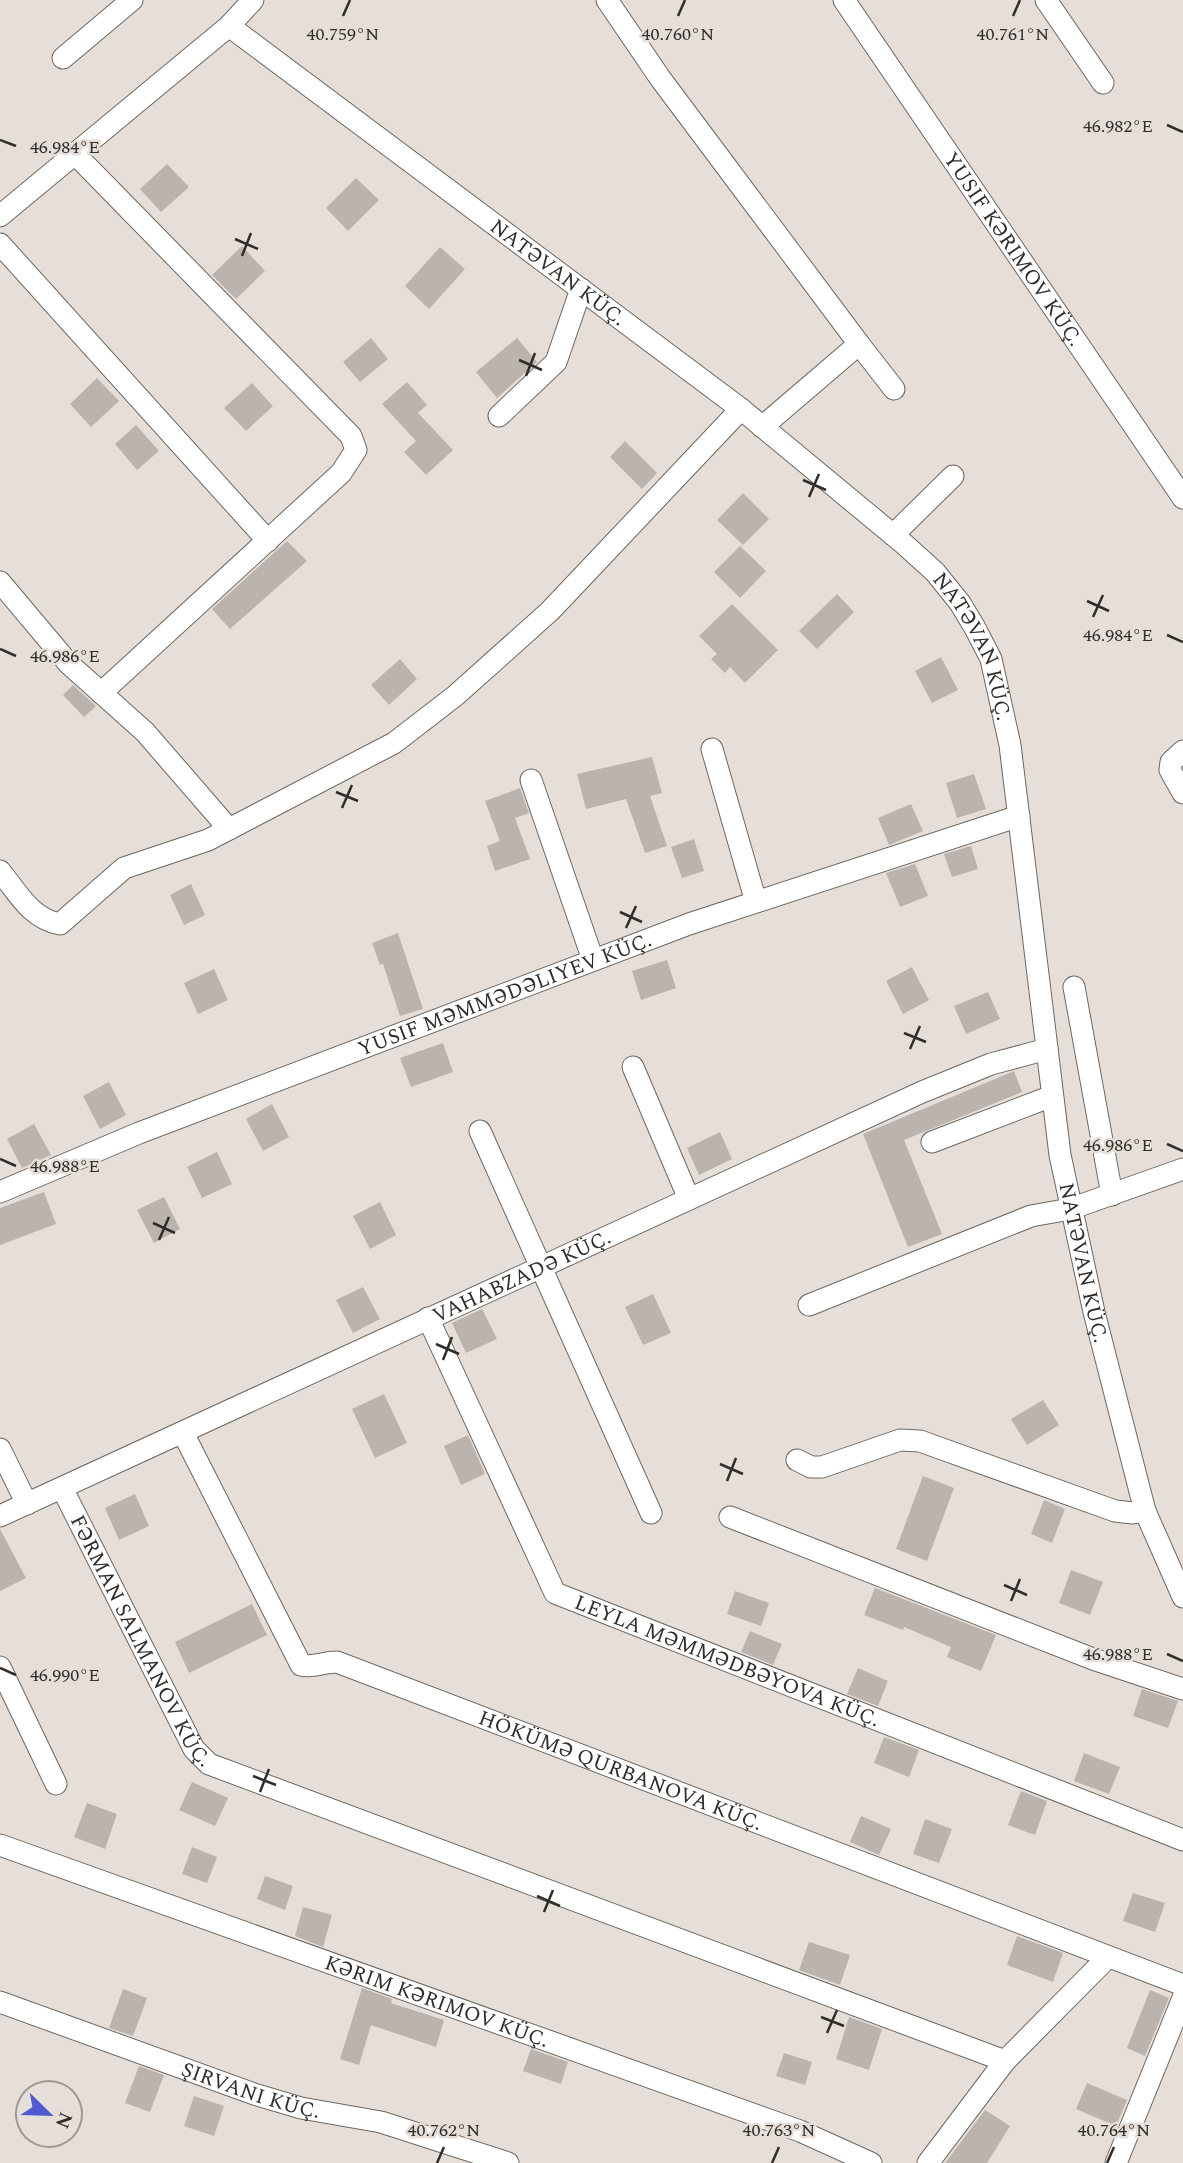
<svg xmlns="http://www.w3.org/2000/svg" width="1183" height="2163" viewBox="0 0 1183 2163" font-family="Spectral,serif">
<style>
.building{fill:#bbb4ae}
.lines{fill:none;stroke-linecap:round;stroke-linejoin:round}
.minor-casing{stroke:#6d6762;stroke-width:23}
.minor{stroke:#fff;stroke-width:21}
.ticks{fill:none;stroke:#302e2b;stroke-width:2.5}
.labels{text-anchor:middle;stroke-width:5;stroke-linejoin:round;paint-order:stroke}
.street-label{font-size:21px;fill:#302e2b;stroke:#e6dfd9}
.ticks-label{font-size:18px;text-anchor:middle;fill:#302e2b;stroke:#e6dfd9;stroke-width:5;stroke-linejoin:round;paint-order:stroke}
</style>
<rect width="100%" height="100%" fill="#e6dfd9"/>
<path class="building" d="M167,164l22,23 -28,25 -21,-23z
M356,178l23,22 -31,31 -22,-23z
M242,246l23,25 -29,28 -24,-24z
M440,247l25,22 -36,40 -24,-23z
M371,338l17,21 -28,23 -17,-20z
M517,338l20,24 -40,36 -21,-26z
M97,378l22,23 -28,26 -21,-23z
M407,382l20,23 -9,8 35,37 -27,25 -22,-23 12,-11 -34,-37z
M252,383l21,23 -27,25 -22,-23z
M136,425l23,26 -22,19 -22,-26z
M625,441l32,32 -15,16 -32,-32z
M743,493l26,26 -26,26 -26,-25z
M287,541l20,20 -77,68 -18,-20z
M740,546l26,25 -26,27 -26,-26z
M837,594l17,18 -37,37 -18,-18z
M732,604l46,46 -33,33 -15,-16 -5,6 -14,-14 6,-5 -18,-18z
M941,657l17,33 -26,13 -17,-32z
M400,659l17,20 -28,26 -18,-20z
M73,685l23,21 -12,11 -21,-22z
M652,757l10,36 -12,3 17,50 -22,7 -19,-54 -40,10 -9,-35z
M974,774l12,35 -29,9 -11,-35z
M520,788l9,25 -14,5 15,41 -35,12 -8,-25 13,-5 -15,-40z
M911,804l12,27 -34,14 -11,-27z
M694,839l10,32 -22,7 -11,-31z
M971,846l7,23 -26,8 -8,-23z
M915,864l13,32 -28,11 -14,-34z
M191,884l14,31 -21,10 -14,-30z
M398,933l25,76 -23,7 -17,-52 -3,1 -8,-22z
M667,960l9,28 -35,12 -9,-29z
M912,967l17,33 -26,14 -17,-33z
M214,969l14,31 -30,14 -14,-31z
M988,992l12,27 -34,15 -12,-28z
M443,1043l10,29 -42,15 -11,-29z
M1014,1071l8,21 -118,48 38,94 -34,13 -45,-113z
M109,1082l17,33 -26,14 -17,-33z
M272,1104l17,33 -26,14 -17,-32z
M34,1124l17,31 -29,13 -15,-29z
M720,1132l12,27 -33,16 -12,-27z
M217,1152l15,32 -30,14 -15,-31z
M44,1192l12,32 -56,21v-37z
M164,1197l16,32 -26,14 -17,-33z
M380,1202l16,33 -26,14 -17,-33z
M363,1287l17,32 -27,14 -17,-33z
M653,1294l18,39 -28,12 -18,-38z
M482,1309l15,30 -31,14 -14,-30z
M384,1394l23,49 -32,15 -23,-49z
M1043,1400l16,25 -32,20 -16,-26z
M468,1435l17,39 -24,11 -17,-39z
M923,1476l31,12 -27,73 -31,-12z
M135,1494l14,32 -30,14 -14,-32z
M1044,1500l21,9 -13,34 -21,-9z
M0,1529l26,49 -26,13z
M1071,1570l32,12 -13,33 -31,-12z
M875,1588l121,47 -15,36 -34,-14 4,-10 -47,-20 -1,3 -39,-15z
M735,1591l34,12 -8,23 -34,-12z
M252,1604l15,31 -78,38 -14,-31z
M750,1631l32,13 -9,21 -32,-13z
M858,1668l30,13 -10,25 -31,-12z
M1142,1689l36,12 -10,27 -35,-12z
M884,1737l35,13 -10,27 -35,-14z
M1084,1753l36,14 -11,27 -35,-13z
M192,1782l36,16 -13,28 -36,-16z
M1021,1791l26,10 -12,34 -27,-10z
M87,1803l30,11 -12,35 -31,-12z
M861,1816l30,13 -12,26 -29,-13z
M925,1819l27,10 -13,34 -26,-9z
M192,1847l25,10 -10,26 -25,-9z
M265,1876l28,10 -8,24 -28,-11z
M1133,1893l32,10 -10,29 -32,-11z
M303,1907l29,8 -9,32 -28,-11z
M1017,1936l46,17 -10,29 -46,-17z
M809,1942l41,13 -10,30 -41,-15z
M362,1988l30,11 -1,4 53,17 -8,27 -65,-22 -12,40 -19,-6z
M123,1989l24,9 -14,38 -24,-8z
M1150,1990l19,8 -24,58 -18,-8z
M849,2017l33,12 -13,41 -33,-11z
M531,2049l37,13 -7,22 -38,-13z
M784,2053l28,9 -7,23 -29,-9z
M139,2066l25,9 -14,37 -25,-9z
M1087,2083l40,17 -11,26 -40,-17z
M194,2096l30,10 -10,30 -30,-10z
M985,2110l25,16 -23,37h-42z"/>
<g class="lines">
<defs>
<g id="minor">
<path d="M607,0l53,78 199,266 -97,83"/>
<path id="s1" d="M844,0l339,498"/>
<path d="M1046,0l57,83"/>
<path id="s2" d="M229,26l512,383 163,135 31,28 25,31 15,25 16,31 19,86 50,410 34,157 51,199 38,86"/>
<path d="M63,58l69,-58"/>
<path d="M75,154l276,282 5,14 -15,23 -240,220"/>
<path d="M0,216l229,-190 24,-26"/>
<path d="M0,244l268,297"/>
<path d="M859,344l35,45"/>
<path d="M499,416l57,-54 25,-73"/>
<path d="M893,535l60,-59"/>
<path d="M0,582l69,82 76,68 84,97"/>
<path d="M712,749l44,153"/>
<path d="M1183,751l-12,11 -1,8 13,23"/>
<path d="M531,780l62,180"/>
<path d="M0,871c18,22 31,48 60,53l64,-56 84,-28 186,-97 61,-47 95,-85 191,-202"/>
<path d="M1074,987l38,208"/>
<path d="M633,1067l56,132"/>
<path d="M480,1131l171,382"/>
<path d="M932,1142l120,-46"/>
<path id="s3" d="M0,1192l139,-59 550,-209 330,-108"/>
<path d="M809,1305l222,-89 39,-7 113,-40"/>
<path id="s4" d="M428,1318l127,275 628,247"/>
<path id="s5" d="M183,1433l118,232c13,3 22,-3 36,-3l846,323"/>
<path d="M0,1449l27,55"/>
<path d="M797,1460l14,7h11l78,-27 20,1 195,70 18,2 12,-2"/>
<path id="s6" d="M62,1488l132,261 15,15 796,297 103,-104"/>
<path id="s7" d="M0,1516l922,-424 69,-28 56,-15"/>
<path d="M730,1517l363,142 90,30"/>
<path d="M0,1667l56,117"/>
<path id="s8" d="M0,1845l800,286 71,32"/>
<path id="s9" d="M0,2002l254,92 47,14 80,14 127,41"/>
<path d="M928,2163l77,-102"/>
<path d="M1116,2163l67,-165"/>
</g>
</defs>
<use href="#minor" class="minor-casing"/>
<use href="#minor" class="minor"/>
</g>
<path class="ticks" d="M343,16l7,-16M678,16l7,-16M1013,16l7,-16M1167,125l16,7M0,140l16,6M235,239l23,10M242,256l9,-23M519,360l23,10M526,376l9,-23M803,480l23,10M809,497l10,-23M1087,601l22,10M1093,617l10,-22M1167,635l16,7M0,649l16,7M336,792l22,9M342,808l10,-23M620,912l22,10M626,928l10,-22M904,1033l22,9M910,1049l10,-23M1167,1144l16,7M0,1159l16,7M153,1223l22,10M159,1240l10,-23M436,1344l23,10M443,1360l9,-23M720,1464l23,10M727,1481l9,-23M1004,1585l23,10M1011,1601l9,-22M1167,1654l16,7M0,1668l16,7M253,1776l23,9M260,1792l9,-23M537,1896l23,10M544,1912l9,-22M821,2017l23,9M827,2033l10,-23M437,2163l7,-16M772,2163l7,-16M1107,2163l7,-16"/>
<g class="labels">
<g class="street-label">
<text dy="7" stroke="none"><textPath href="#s1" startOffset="301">YUSIF KƏRIMOV KÜÇ.</textPath></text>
<text dy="7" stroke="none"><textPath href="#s2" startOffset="411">NATƏVAN KÜÇ.</textPath></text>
<text dy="7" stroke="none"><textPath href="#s2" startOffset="978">NATƏVAN KÜÇ.</textPath></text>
<text dy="7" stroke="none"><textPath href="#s3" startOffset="542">YUSIF MƏMMƏDƏLIYEV KÜÇ.</textPath></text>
<text dy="7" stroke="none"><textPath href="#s2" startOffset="1608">NATƏVAN KÜÇ.</textPath></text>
<text dy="7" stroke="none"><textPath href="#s7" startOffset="574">VAHABZADƏ KÜÇ.</textPath></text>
<text dy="7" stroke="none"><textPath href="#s6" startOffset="172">FƏRMAN SALMANOV KÜÇ.</textPath></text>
<text dy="7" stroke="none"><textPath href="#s4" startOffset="488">LEYLA MƏMMƏDBƏYOVA KÜÇ.</textPath></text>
<text dy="7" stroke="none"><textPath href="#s5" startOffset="600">HÖKÜMƏ QURBANOVA KÜÇ.</textPath></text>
<text dy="7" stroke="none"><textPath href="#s8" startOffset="464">KƏRIM KƏRIMOV KÜÇ.</textPath></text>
<text dy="7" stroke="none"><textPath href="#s9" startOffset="266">ŞIRVANI KÜÇ.</textPath></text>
</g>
</g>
<g class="ticks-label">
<text x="343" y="40">40.759°N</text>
<text x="678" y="40">40.760°N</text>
<text x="1013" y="40">40.761°N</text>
<text x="1118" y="132">46.982°E</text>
<text x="65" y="153">46.984°E</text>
<text x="1118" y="641">46.984°E</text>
<text x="65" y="662">46.986°E</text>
<text x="1118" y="1151">46.986°E</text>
<text x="65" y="1172">46.988°E</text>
<text x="1118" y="1660">46.988°E</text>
<text x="65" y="1681">46.990°E</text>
<text x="444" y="2136">40.762°N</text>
<text x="779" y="2136">40.763°N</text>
<text x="1114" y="2136">40.764°N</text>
</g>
<g transform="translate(49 2114) rotate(113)"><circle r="33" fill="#e6dfd9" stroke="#9d9893" stroke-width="2"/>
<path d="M0-5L12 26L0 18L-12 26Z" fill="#515ad1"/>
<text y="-10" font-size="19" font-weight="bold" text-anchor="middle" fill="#302e2b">N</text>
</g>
</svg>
